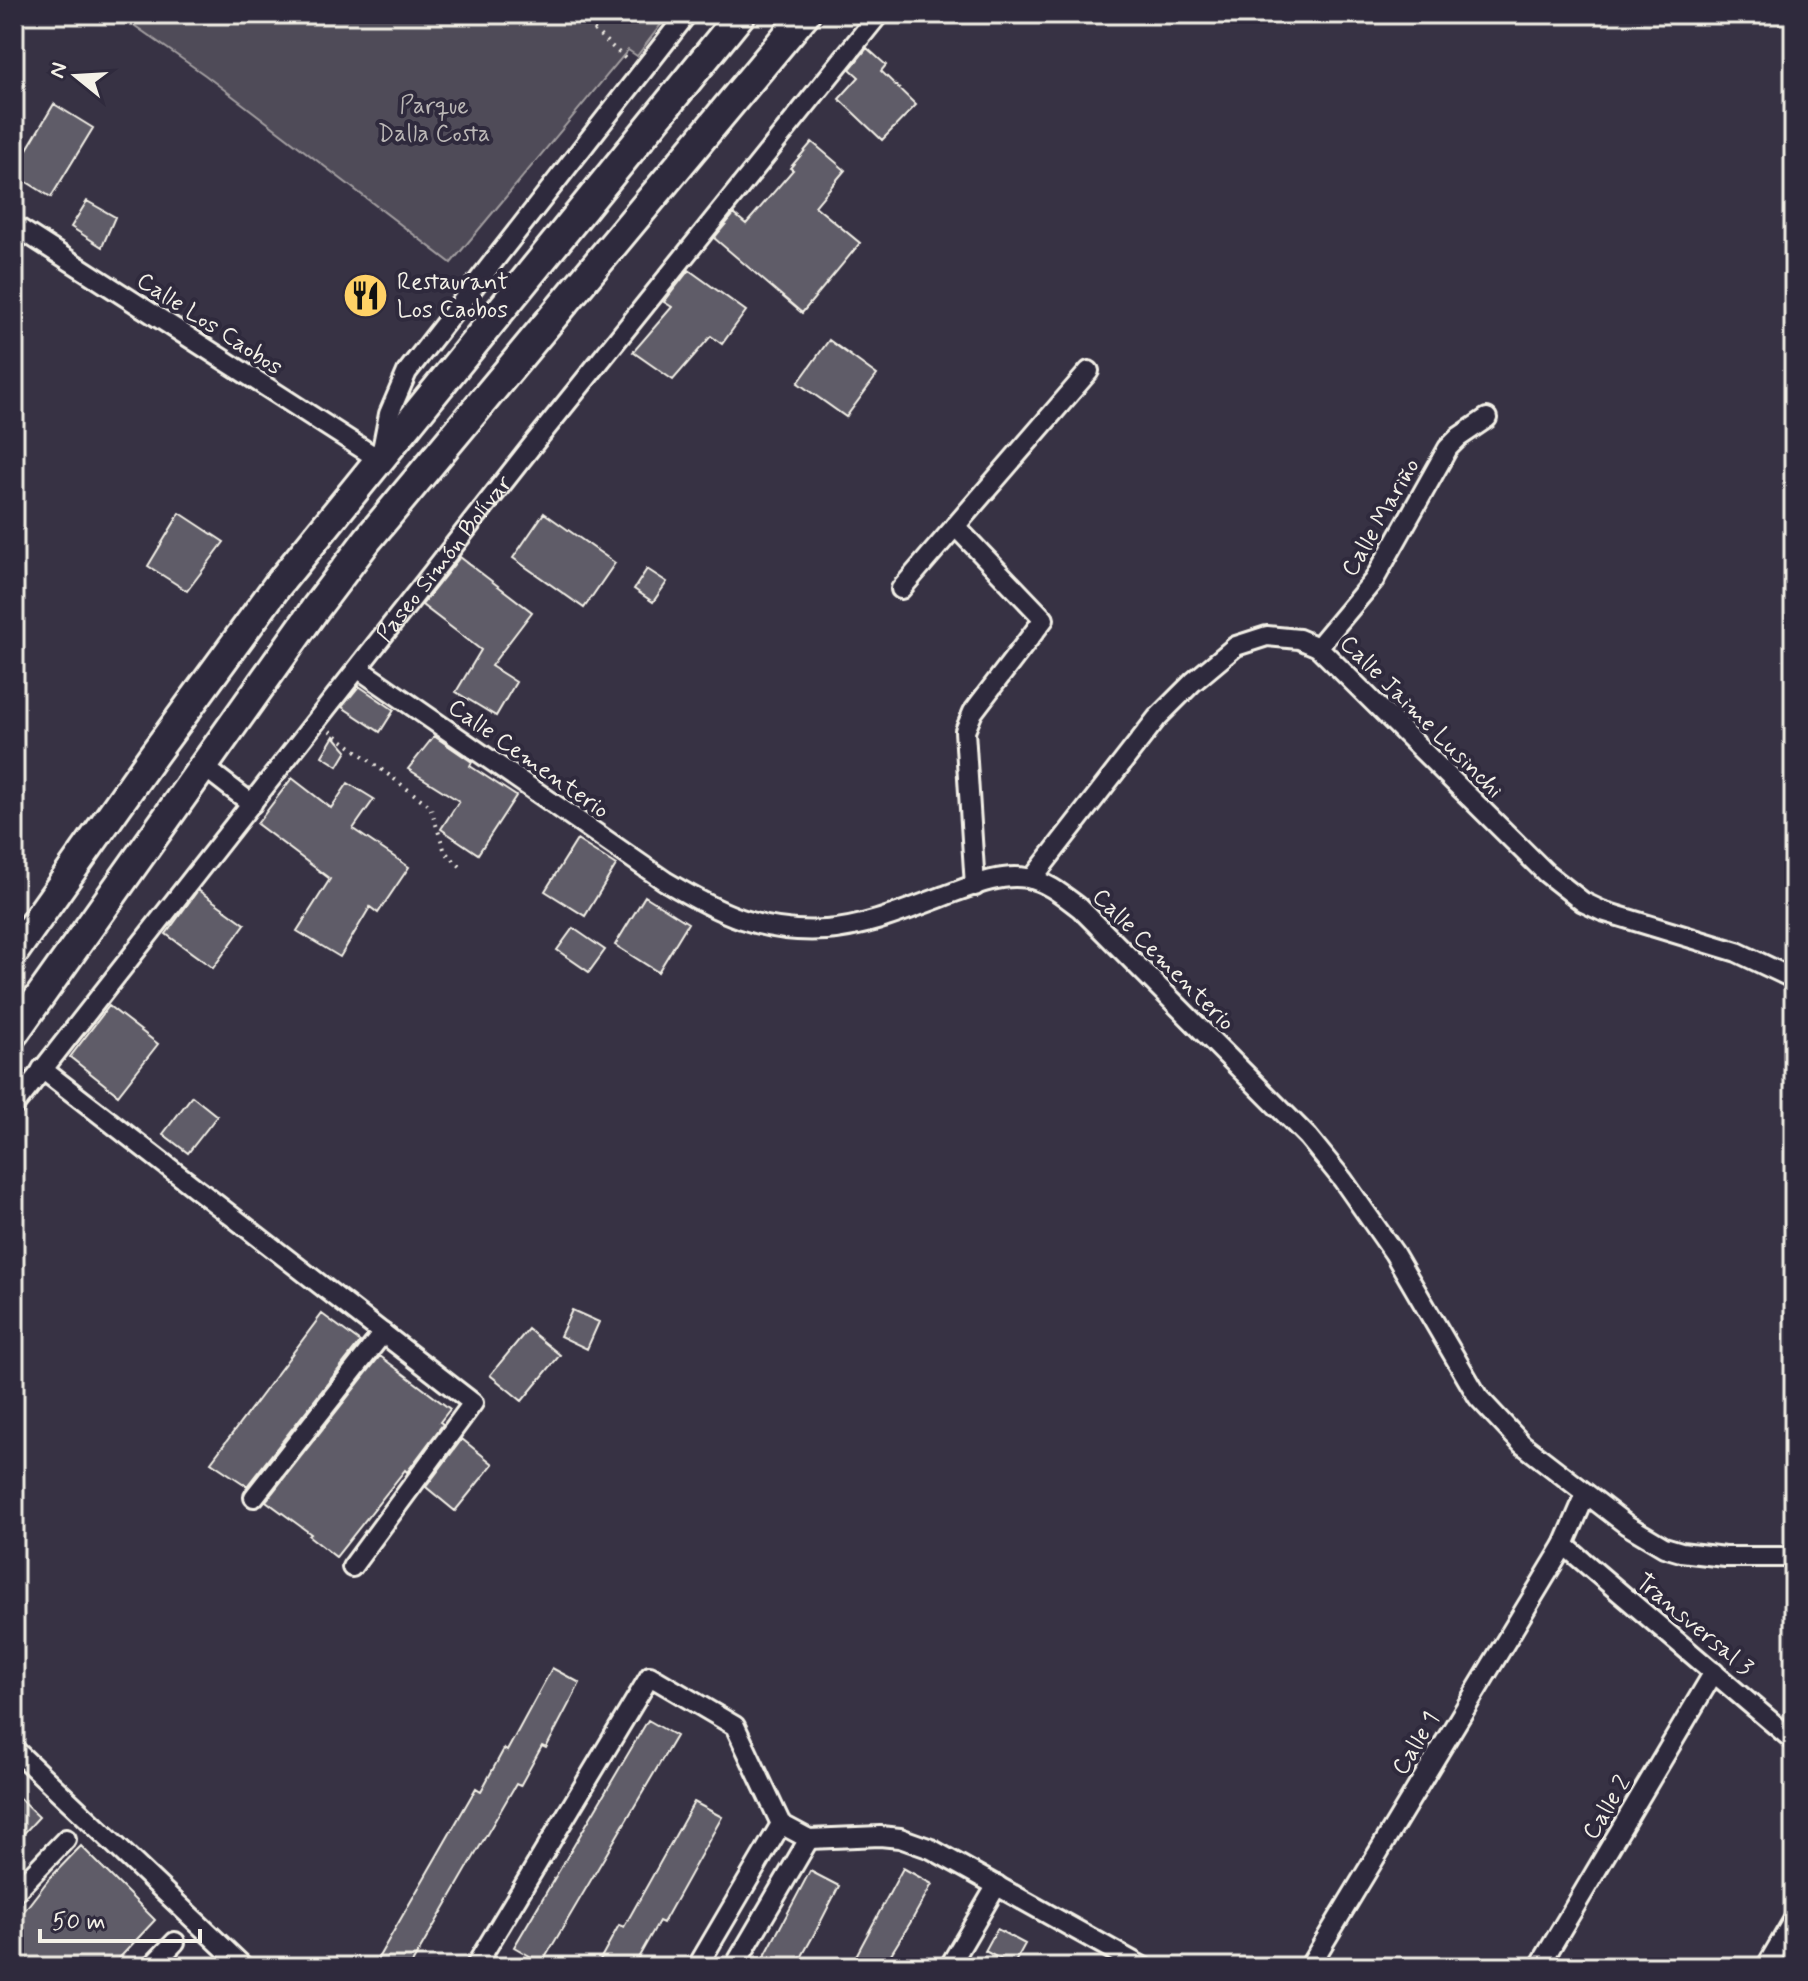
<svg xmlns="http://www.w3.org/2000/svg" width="1808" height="1981" viewBox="0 0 1808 1981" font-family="Mynerve,sans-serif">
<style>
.green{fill:#504b59;stroke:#a29ea0;stroke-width:2}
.building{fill:#5f5c67;stroke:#f4f1e8;stroke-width:2}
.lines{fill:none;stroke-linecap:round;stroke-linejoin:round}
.street-casing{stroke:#f4f1e8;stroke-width:24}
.primary-casing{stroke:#f4f1e8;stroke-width:34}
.path{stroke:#f4f1e8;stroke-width:4;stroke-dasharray:2 6;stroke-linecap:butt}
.street{stroke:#2f2a3d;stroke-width:18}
.primary{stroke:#2f2a3d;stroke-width:28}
.labels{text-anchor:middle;stroke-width:8;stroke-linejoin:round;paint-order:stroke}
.park-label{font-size:24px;fill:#bbb7b6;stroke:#2f2a3d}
.poi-label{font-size:24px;fill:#f4f1e8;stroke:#2f2a3d;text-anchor:start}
.street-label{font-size:24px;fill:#f4f1e8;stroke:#2f2a3d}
</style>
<rect width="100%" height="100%" fill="#373244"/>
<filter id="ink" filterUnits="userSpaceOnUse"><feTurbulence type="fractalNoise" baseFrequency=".0125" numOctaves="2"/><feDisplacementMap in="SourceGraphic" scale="16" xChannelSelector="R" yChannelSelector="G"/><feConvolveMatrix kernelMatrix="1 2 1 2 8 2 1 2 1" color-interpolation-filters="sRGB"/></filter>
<g filter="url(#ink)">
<path class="green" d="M118,14h551l-32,42 -9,-6 -177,213 -246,-188z"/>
<path class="building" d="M867,48l19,17 -5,6 35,34 -34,35 -43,-41 20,-22 -9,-8z
M54,104l39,24 -42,69 -37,-23v-3z
M812,142l33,28 -30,36 45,37 -58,70 -88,-75 20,-24 12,10 47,-54 -3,-2z
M87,201l28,16 -13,30 -31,-20z
M689,270l57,41 -24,33 -11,-8 -38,44 -40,-28 39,-45 -8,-5z
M829,340l48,35 -31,42 -48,-34z
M180,513l44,29 -37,49 -39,-25z
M544,513l71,50 -31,45 -71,-50z
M460,557l72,55 -41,54 25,16 -20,34 -40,-24 25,-42 -59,-45z
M647,569l20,13 -14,20 -19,-13z
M359,686l35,24 -14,22 -38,-25z
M334,736l13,15 -9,15 -16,-10z
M434,736l38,26 -2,4 46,30 -38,58 -37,-25 18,-28 -51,-32z
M292,778l39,30 17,-25 26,16 -21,30 56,38 -31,46 -8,-6 -30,50 -43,-26 33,-52 -73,-55z
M577,840l39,25 -31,51 -40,-25z
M198,890l47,34 -32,44 -47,-34z
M645,896l43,27 -30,49 -43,-27z
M573,928l32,22 -16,22 -32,-22z
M109,1006l49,38 -40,51 -48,-38z
M192,1096l25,20 -29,37 -25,-19z
M572,1310l27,12 -12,27 -27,-13z
M322,1314l38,28 -113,144 -36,-24z
M528,1329l32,26 -38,46 -32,-26z
M380,1356l70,53 -10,13 3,2 -36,48 -2,-2 -69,87 -27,-21 2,-2 -45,-33z
M462,1439l31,25 -38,47 -29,-24z
M552,1668l28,15 -34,65 -4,-2 -22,40 -4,-2 -106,183h-37l103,-179 5,3 23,-42 3,2z
M648,1720l28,16 -134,227 -28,-16z
M14,1793l25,24 -25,27z
M694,1802l28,15 -59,106 -4,-2 -26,46h-37l23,-42 5,2z
M81,1846l74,74 -44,47h-97v-43l35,-45z
M903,1868l29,16 -20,36 -29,47h-33z
M810,1871l29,15 -22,43 -21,38h-37z
M997,1929l28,15 -12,22 -28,-15z"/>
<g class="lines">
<defs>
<g id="street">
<path d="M14,225l366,235 9,-46 18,-42 280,-358"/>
<path d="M955,526l89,93 -71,93 -8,19 10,155"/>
<path d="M901,589l188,-218"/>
<path d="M1318,647l56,-67 74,-132 11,-11 28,-19"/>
<path d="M359,669l306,212c54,32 96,53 161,49 41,-3 80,-20 118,-34 25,-9 56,-23 83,-18 21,4 37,18 53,30l228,229 35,43 51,73 84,144 44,47 105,81 37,22 17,5 44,5h69"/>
<path d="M203,766l49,38"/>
<path d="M1032,879l125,-161 36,-36 43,-36 31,-10 32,3 19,8 228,226 37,29 19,9 135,41 57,27"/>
<path d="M42,1069l431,334 -121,164"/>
<path id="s1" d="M14,1106l517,-659 348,-433"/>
<path d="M254,1497l129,-164"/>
<path d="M1564,1545l230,196"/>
<path d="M14,1749l230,218"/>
<path d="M14,1893l52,-54"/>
<path d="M151,1967l24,-25"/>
<path d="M475,1967l175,-291 85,50 46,98 28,15 71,-3 20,2 31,11 212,118"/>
<path d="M697,1967l84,-143"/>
<path d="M734,1967l75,-128"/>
<path d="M949,1967l48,-82"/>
<path d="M1309,1967l255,-422 22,-51"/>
<path d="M1539,1967l175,-295"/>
<path d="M1766,1967l28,-48"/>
</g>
<path id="primary" d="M14,952l140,-198 123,-168 464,-572
M14,1033l301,-424 53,-70 437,-525"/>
</defs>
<use href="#street" class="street-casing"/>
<use href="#primary" class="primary-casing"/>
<path class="path" d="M576,14l51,46
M330,731l100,75 15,46 17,16"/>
<use href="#street" class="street"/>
<use href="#primary" class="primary"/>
</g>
</g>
<defs>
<symbol id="restaurant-disc" viewBox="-11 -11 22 22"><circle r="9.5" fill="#ffd166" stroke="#2f2a3d"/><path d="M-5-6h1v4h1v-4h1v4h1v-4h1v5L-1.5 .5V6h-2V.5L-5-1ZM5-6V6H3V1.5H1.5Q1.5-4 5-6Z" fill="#111"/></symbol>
</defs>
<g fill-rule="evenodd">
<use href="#restaurant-disc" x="340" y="270" width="51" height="51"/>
</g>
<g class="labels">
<g class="park-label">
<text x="434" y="113">Parque<tspan x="434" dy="28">Dalla Costa</tspan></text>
</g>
<g class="poi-label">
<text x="397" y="289">Restaurant<tspan x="397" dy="28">Los Caobos</tspan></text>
</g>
<g class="street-label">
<text transform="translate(210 323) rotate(33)" y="8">Calle Los Caobos</text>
<text transform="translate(1380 517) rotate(-60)" y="8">Calle Mariño</text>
<text dy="8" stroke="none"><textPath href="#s1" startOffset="696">Paseo Simón Bolívar</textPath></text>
<text transform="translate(1422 716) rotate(45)" y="8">Calle Jaime Lusinchi</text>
<text transform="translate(529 758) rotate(35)" y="8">Calle Cementerio</text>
<text transform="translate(1164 959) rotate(45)" y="8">Calle Cementerio</text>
<text transform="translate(1695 1624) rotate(40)" y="8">Transversal 3</text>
<text transform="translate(1415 1743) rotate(-59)" y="8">Calle 1</text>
<text transform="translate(1606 1807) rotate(-59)" y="8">Calle 2</text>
</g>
</g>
<rect width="1808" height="1981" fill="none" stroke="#2f2a3d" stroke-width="48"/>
<rect x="24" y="24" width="1760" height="1933" fill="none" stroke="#f4f1e8" stroke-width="3" filter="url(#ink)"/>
<g transform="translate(76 76) rotate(288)" stroke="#2f2a3d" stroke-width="6" paint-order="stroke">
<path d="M0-6L14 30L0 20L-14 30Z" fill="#f4f1e8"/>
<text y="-12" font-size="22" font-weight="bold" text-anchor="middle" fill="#f4f1e8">N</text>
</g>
<path d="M40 1929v12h160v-12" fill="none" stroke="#f4f1e8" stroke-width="4"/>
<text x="52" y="1929" font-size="24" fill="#f4f1e8" stroke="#2f2a3d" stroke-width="6" paint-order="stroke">50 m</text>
</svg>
